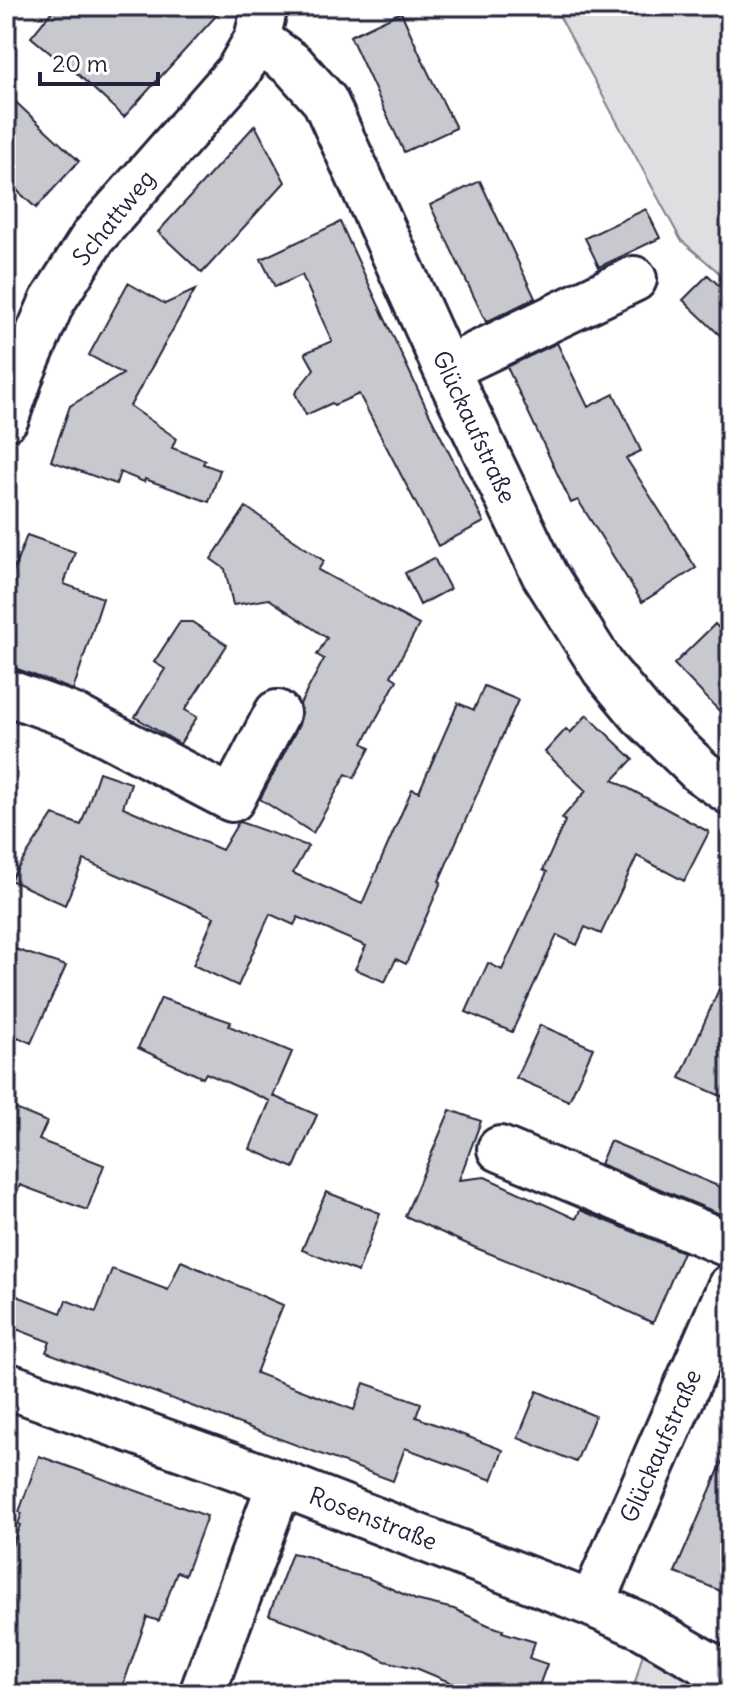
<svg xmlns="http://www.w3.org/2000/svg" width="736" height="1700" viewBox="0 0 736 1700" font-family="Delius,sans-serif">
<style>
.green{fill:#dfdfe2;stroke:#80808e;stroke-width:2}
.building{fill:#c8c8cf;stroke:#22223b;stroke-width:2}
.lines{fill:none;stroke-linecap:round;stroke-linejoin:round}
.minor-casing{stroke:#22223b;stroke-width:50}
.minor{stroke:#fff;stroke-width:44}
.labels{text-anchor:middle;stroke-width:8;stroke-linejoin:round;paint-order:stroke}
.street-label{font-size:24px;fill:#22223b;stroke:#fff}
</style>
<rect width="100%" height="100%" fill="#fff"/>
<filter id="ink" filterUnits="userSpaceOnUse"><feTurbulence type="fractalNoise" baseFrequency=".0125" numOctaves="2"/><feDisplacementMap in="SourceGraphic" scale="16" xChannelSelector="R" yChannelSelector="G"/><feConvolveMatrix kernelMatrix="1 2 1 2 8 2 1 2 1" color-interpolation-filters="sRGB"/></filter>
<g filter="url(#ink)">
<path class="green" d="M554,6h176v276l-49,-42z
M653,1616l77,78h-98z"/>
<path class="building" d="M56,6h169l-101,111 -54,-50 -2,1 -37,-31z
M401,12l26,58 29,58 -52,24 -54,-116z
M6,93l73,68 -43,47 -30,-28z
M255,125l30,57 -83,91 -44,-41z
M480,181l55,117 -49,24 -56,-117z
M646,209l14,29 -61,29 -14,-29z
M340,222l85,183 59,117 -46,24 -79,-152 -25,11 -2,-2 -26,12 -11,-22 19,-24 -9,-16 27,-12 -30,-66 -27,12 -14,-28z
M708,275l22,21v49l-47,-45z
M128,283l37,21 30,-14 -65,116 46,32 -4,10 33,12 -2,4 17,6 -11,32 -64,-23 -1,3 -24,-10 -4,12 -65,-23 19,-55 53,-32 -34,-19z
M557,343l31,64 26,-13 27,57 -15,7 70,110 -54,34 -64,-102 -7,3 -64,-136z
M246,507l78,54 -6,9 101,55 -28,51 6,4 -34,63 7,5 -16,30 -8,-4 -33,59 -53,-34 39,-74 3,-12 -2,-9 24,-45 -7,-4 10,-17 -58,-39 -36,6 -8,-36 -14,-10z
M27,535l48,17 -11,32 39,14 -30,92 -58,-22h-9v-78z
M434,558l16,31 -30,16 -15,-32z
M180,622h12l35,23 -42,65 12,7 -17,27 -45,-27 30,-48 -11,-7z
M715,624l15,16v82l-56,-58z
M484,686l34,14 -79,181 2,1 -35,82 -10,-5 -11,23 -30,-13 11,-23 -68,-29 -4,8 -24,-11 -32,72 -45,-21 21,-48 -130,-57 -19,45 -55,-25 43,-65 28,10 18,-53 32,11 -8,24 99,43 16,-27 2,-1 68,24 -15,27 69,31 50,-115 7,3 39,-89 16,7z
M587,715l46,44 -20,21 96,52 -25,49 -47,-25 -36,78 -16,-7 -8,18 -20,-10 -45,97 -46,-20 22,-49 14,7 45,-98 -4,-2 22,-49 -3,-3 24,-27 -41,-39 21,-23 4,4z
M6,946l60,20 -35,77 -25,-11z
M730,964v136l-50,-22z
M161,998l70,24 -2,4 63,26 -19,44 44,19 -23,53 -44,-19 20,-48 -64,-28 -3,5 -65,-30z
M540,1025l53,23 -24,53 -53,-23z
M6,1105l41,17 -8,18 65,25 -17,45 -67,-25 -14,33z
M450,1110l31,11 -22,59 26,-3 91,42 4,-9 103,42 -30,71 -60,-28 -117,-47 -71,-32z
M610,1141l120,50 -10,23 -120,-50z
M326,1192l54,21 -22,59 -56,-22z
M181,1261l102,44 -27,68 98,37 10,-27 57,20 -5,14 87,33 -11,30 -87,-32 -12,33 -347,-129 4,-10 -44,-17v-14l6,-17 49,19 5,-13 30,12 16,-43 56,21z
M537,1391l58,25 -19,46 -58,-24z
M730,1444v151l-55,-23z
M39,1456l168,60 -22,59 -8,-3 -18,49 -12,-4 -27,77h-114v-133l14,-36 -2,-1 4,-11 -3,-1z
M292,1553l18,4 28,14 30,7 48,22 38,9 34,16 15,5 -1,2 33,10 -6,16 18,6 -11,30h-58l-62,-26 -31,-7 -19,-9 -14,-3 -30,-15 -53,-19z"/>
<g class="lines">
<defs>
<path id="minor" d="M257,39l36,26 32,36 121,268 98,205 60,95 38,46 59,57 29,20
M446,369l188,-90
M6,418l16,-46 30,-70 42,-66 144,-164 19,-33 8,-33
M6,692l69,25 157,82 45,-86
M500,1149l230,96
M6,1385l274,98 312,121 50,22 88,51
M592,1604l138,-317
M202,1694l78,-211"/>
</defs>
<use href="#minor" class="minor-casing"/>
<use href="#minor" class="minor"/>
</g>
</g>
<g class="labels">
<g class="street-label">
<text transform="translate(114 218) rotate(-51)" y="8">Schattweg</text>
<text transform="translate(474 427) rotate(65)" y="8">Glückaufstraße</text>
<text transform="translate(661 1446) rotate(-66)" y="8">Glückaufstraße</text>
<text transform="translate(373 1519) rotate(21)" y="8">Rosenstraße</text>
</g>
</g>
<rect width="736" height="1700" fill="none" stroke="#fff" stroke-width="32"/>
<rect x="16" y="16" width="704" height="1668" fill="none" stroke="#22223b" stroke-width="3" filter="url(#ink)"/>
<path d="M40 72v12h118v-12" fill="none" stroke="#22223b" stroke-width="4"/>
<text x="52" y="72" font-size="24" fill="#22223b" stroke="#ffffff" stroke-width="6" paint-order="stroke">20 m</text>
</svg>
